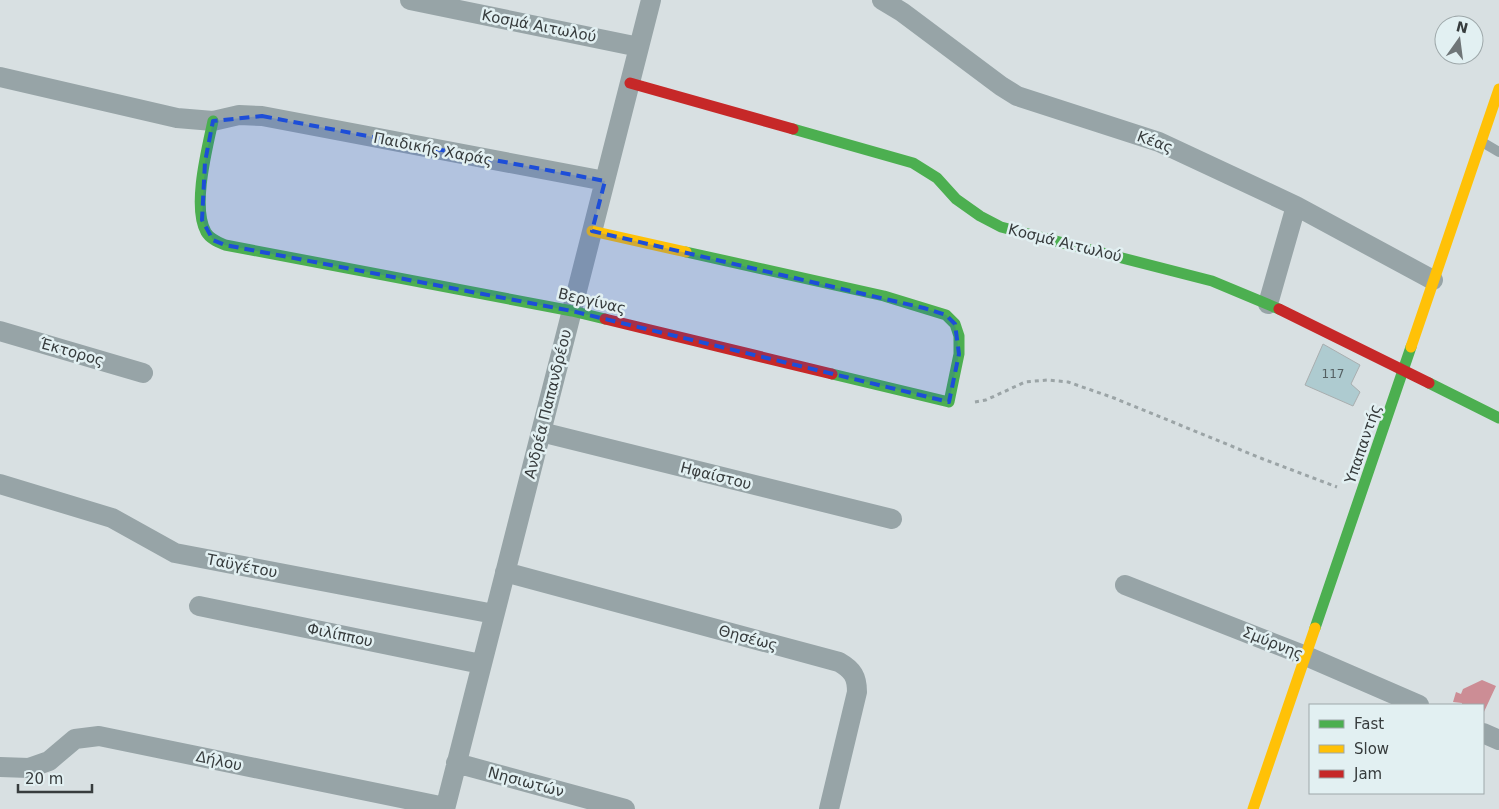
<svg xmlns="http://www.w3.org/2000/svg" width="1499" height="809" viewBox="0 0 1499 809" font-family="'DejaVu Sans',sans-serif">
<style>
.water{fill:#cc8d95}
.building{fill:#aecbd0;stroke:#a9aeaf}
.lines{fill:none;stroke-linecap:round;stroke-linejoin:round}
.path{stroke:#9ba4a6;stroke-width:3;stroke-dasharray:4 4;stroke-linecap:butt}
.lane{stroke:#97a4a7;stroke-width:10}
.street{stroke:#97a4a7;stroke-width:20}
.fast{stroke:#4caf50;stroke-width:11}
.slow{stroke:#ffc107;stroke-width:11}
.jam{stroke:#c62828;stroke-width:11}
.marked{fill:#1d4ed8;fill-opacity:0.2;stroke:#1d4ed8;stroke-width:4;stroke-dasharray:10 6;stroke-linejoin:round}
.labels{text-anchor:middle;stroke-width:5;stroke-linejoin:round;paint-order:stroke}
.number-label{font-size:12px;fill:#556062}
.street-label{font-size:15px;fill:#373c3d;stroke:#e2f0f2}
</style>
<rect width="100%" height="100%" fill="#d8e0e2"/>
<path class="water" d="M1482,680l14,6 -13,28v-9h-21v-2l-9,-1 3,-10 5,2 2,-5z"/>
<path class="building" d="M1323,344l37,21 -9,19 9,8 -7,14 -48,-21z"/>
<g class="lines">
<path class="path" d="M975,402l11,-2 39,-18 22,-2 21,2 46,16 149,61 74,28"/>
<path class="lane" d="M1482,142l17,10"/>
<path class="street" d="M410,0l229,47
M882,0l20,12 99,74 16,10 142,46 137,64 137,74
M0,77l177,41 36,3 26,-6 23,1 343,65
M1268,304l28,-98
M0,331l143,42
M541,432l351,87
M0,484l112,34 63,35 319,61
M505,572l334,90c14,8 18,15 18,30l-28,117
M1125,585l181,71 113,49
M199,606l282,58
M1483,733l16,7
M456,763l169,46
M0,767l29,1 20,-7 26,-22 24,-3 346,71
M445,809l206,-809"/>
<path class="fast" d="M213,121c-6,28 -21,86 -7,111 4,7 12,10 19,13l347,66 33,8
M793,129l120,34 24,15 19,21 24,17 21,11 211,54 67,28
M686,252l198,44 62,19 9,9 4,12v18l-10,48 -117,-28
M1429,383l70,35
M1315,628l96,-281"/>
<path class="slow" d="M592,231l94,21
M1411,347l88,-258
M1253,809l62,-181"/>
<path class="jam" d="M630,83l163,46
M1279,309l150,74
M605,319l227,55"/>
</g>
<path class="marked" d="M262,116l343,65 -13,50 332,77 22,7 9,9 4,30 -10,48 -377,-91 -347,-66 -12,-5 -11,-20 3,-58 8,-41z"/>
<g class="labels">
<g class="number-label">
<text x="1333" y="378">117</text>
</g>
<g class="street-label">
<text transform="translate(539 26) rotate(11)" y="5">Κοσμά Αιτωλού</text>
<text transform="translate(1155 142) rotate(20)" y="5">Κέας</text>
<text transform="translate(433 149) rotate(11)" y="5">Παιδικής Χαράς</text>
<text transform="translate(1065 243) rotate(14)" y="5">Κοσμά Αιτωλού</text>
<text transform="translate(592 301) rotate(13)" y="5">Βεργίνας</text>
<text transform="translate(72 352) rotate(16)" y="5">Έκτορος</text>
<text transform="translate(548 404) rotate(-76)" y="5">Ανδρέα Παπανδρέου</text>
<text transform="translate(1363 444) rotate(-71)" y="5">Υπαπαντής</text>
<text transform="translate(716 476) rotate(14)" y="5">Ηφαίστου</text>
<text transform="translate(242 566) rotate(11)" y="5">Ταϋγέτου</text>
<text transform="translate(340 635) rotate(12)" y="5">Φιλίππου</text>
<text transform="translate(748 638) rotate(15)" y="5">Θησέως</text>
<text transform="translate(1273 643) rotate(22)" y="5">Σμύρνης</text>
<text transform="translate(219 761) rotate(12)" y="5">Δήλου</text>
<text transform="translate(526 782) rotate(15)" y="5">Νησιωτών</text>
</g>
</g>
<rect x="1309" y="704" width="175" height="90" fill="#e2f0f2" stroke="#9ea8aa"/>
<rect x="1319" y="720" width="25" height="8" fill="#4caf50" stroke="#9ea8aa"/>
<text x="1354" y="729" font-size="15" fill="#373c3d">Fast</text>
<rect x="1319" y="745" width="25" height="8" fill="#ffc107" stroke="#9ea8aa"/>
<text x="1354" y="754" font-size="15" fill="#373c3d">Slow</text>
<rect x="1319" y="770" width="25" height="8" fill="#c62828" stroke="#9ea8aa"/>
<text x="1354" y="779" font-size="15" fill="#373c3d">Jam</text>
<g transform="translate(1459 40) rotate(14)"><circle r="24" fill="#e2f0f2" stroke="#9ea8aa"/>
<path d="M0-4L9 19L0 12L-9 19Z" fill="#6f7577"/>
<text y="-8" font-size="14" font-weight="bold" text-anchor="middle" fill="#373c3d">N</text>
</g>
<path d="M18 784v8h74v-8" fill="none" stroke="#373c3d" stroke-width="2.5"/>
<text x="25" y="784" font-size="15" fill="#373c3d" stroke="#e2f0f2" stroke-width="4" paint-order="stroke">20 m</text>
</svg>
